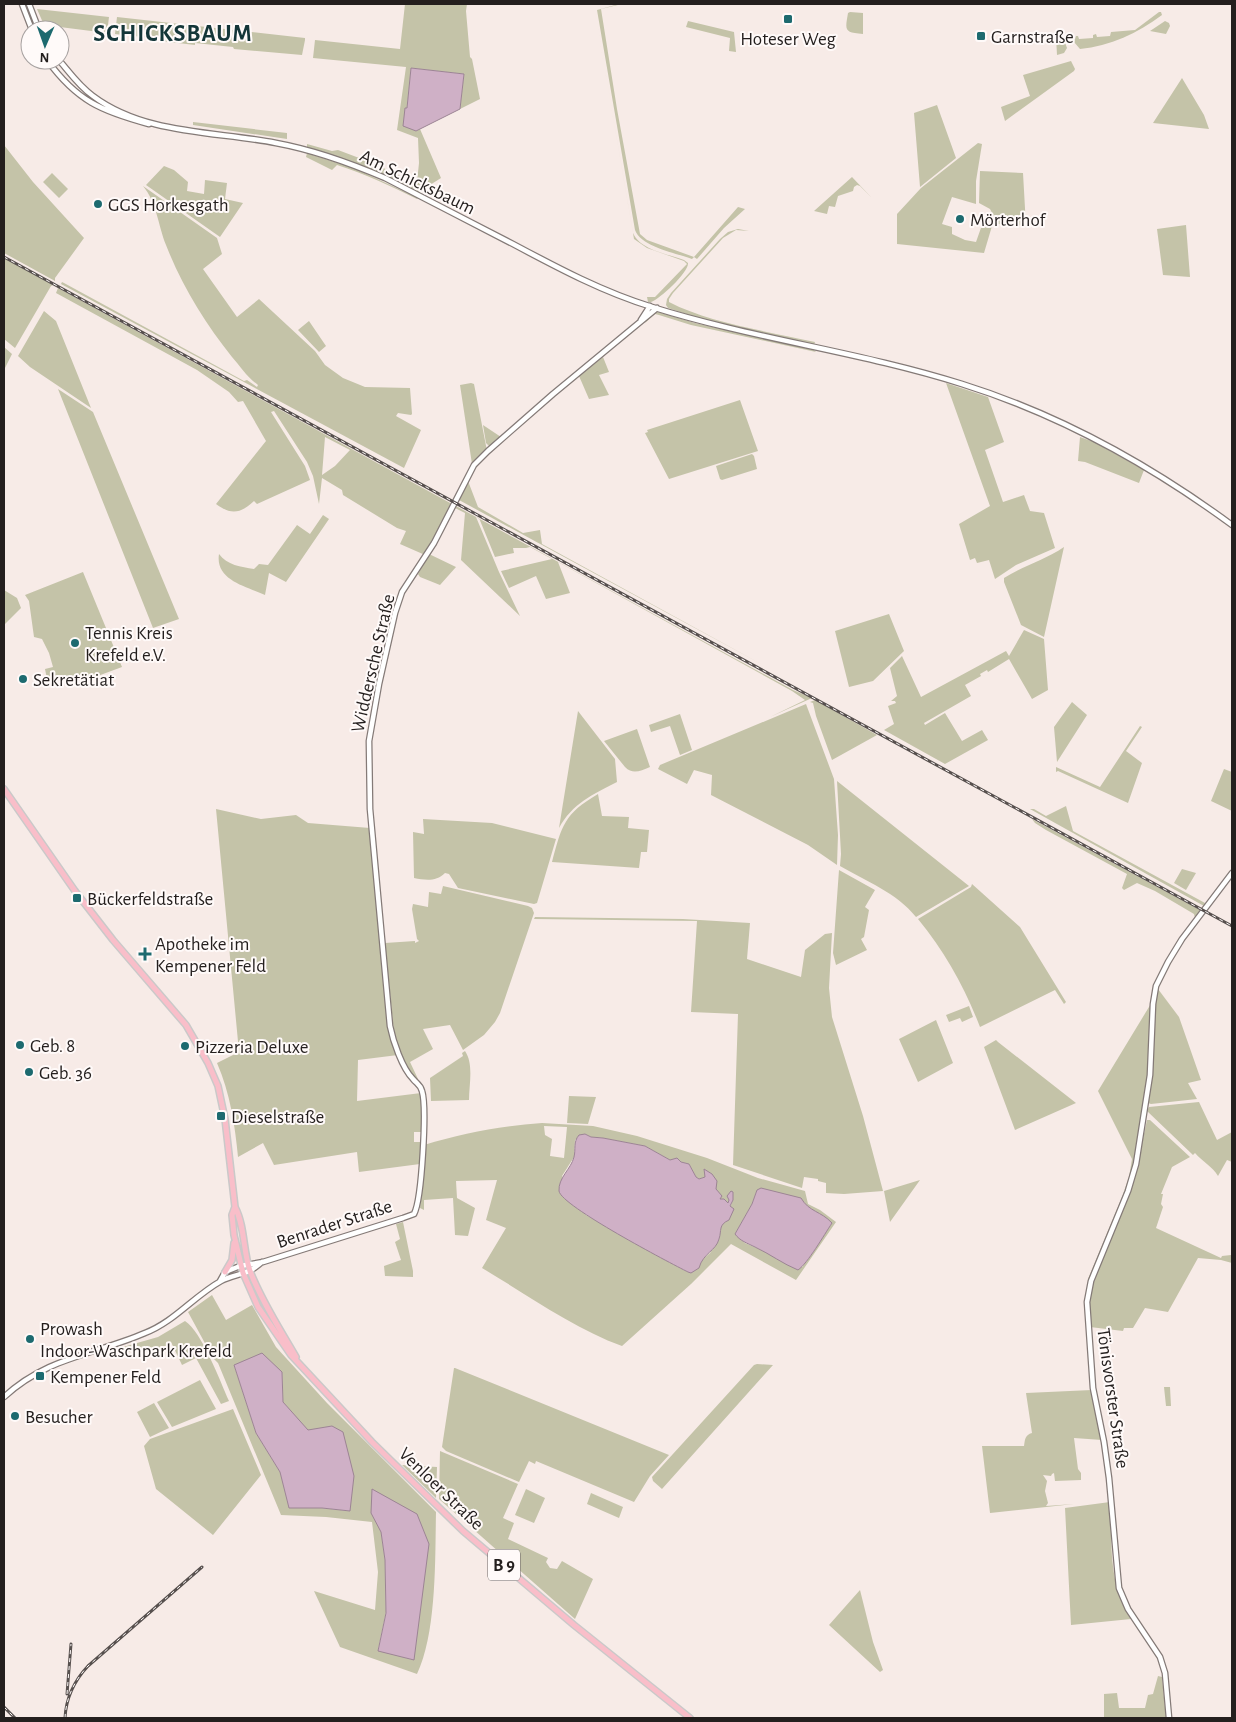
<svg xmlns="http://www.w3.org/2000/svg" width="1236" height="1722" viewBox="0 0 1236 1722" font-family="'Alegreya Sans',sans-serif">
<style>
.green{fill:#c4c3a8;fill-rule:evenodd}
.water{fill:#cfb0c6;stroke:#9c8494}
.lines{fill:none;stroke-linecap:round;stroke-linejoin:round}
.secondary-casing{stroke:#847a77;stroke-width:7}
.primary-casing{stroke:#cac9c9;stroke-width:8}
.secondary{stroke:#fff;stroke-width:4.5}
.primary{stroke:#f9bec9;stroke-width:5}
.rail-casing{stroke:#57504e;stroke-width:3}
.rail{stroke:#fffaf9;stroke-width:1;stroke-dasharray:4;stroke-linecap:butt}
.poi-dot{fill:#1d6a6f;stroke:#fffaf9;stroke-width:2}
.labels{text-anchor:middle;stroke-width:4;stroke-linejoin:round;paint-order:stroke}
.shield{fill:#fffaf9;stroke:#666160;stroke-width:1}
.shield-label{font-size:18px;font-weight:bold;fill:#241f1e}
.poi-label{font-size:19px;fill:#241f1e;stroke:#fffaf9;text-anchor:start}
.street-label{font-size:19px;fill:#241f1e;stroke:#fffaf9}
.district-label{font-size:24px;font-weight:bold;letter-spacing:1px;fill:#143639;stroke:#fffaf9}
</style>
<rect width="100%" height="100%" fill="#f7ebe7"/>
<path class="green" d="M405,4h62l-1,7 4,46 2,2 8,40 -20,10 4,-35 -53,-6 -4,40h-1l10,23 4,-2 21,49 -19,12 -2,4 -81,-36 -32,-10v-4l25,7 6,-1 37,14 40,19 2,-1 2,-19 -1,-25 -21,-8 9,-63 -93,-9 2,-18 85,9z
M619,4h3l-21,5 16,100 23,125 7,6 47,17 44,-50 7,2 -21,19 -27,31 -3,-2 -2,2c-16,-6 -51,-12 -57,-29l-38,-220z
M37,9l72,8 -2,16 -63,-8z
M595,12l38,221c7,17 35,21 51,27l4,3c1,9 -28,36 -37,39h-3l-1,-5h8l32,-33 -3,-3 -37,-13 -13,-9z
M850,12l13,1v21c-19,-2 -18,-3 -15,-21z
M1159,12h2l1,3c-24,18 -52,31 -82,34l-6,-7 2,-6h2l1,3 14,-1v-3l3,-1 1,3 13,-1 1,-4 24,-2z
M117,17l188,21v2l-3,15 -68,-6 -1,-2 -38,-4v2l-34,-4v-2l-46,-5z
M688,21l46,11 2,20 -7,-1 1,-13 -44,-11z
M1165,21l4,2 1,3 -4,8 -16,-3z
M1056,37h7l4,11 -3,5 -7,2z
M1071,61l4,8 -1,2 -69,50 -4,-14 29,-11 -7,-21z
M1182,78l22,37 5,14 -56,-6z
M937,105l19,53 -36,29 -6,-74z
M193,122l94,11v6l-94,-14z
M978,143l4,1 -6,37v23l-24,-7 -10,27 10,3v7l13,6 11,2 6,-17 10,1 -8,27 -87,-9v-30l24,-26z
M4,145l29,37 51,56 -29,40v3l-51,-28z
M307,153l49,16 62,29 -1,1c-26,-13 -52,-25 -80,-34l-5,5 -26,-13z
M164,166l10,4 14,12 -1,9 17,3 1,-14 22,3 -2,16 18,4 -23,34 -74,-52z
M980,171l43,2 3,53 -28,-2 -8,-15 -11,-6z
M52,173l16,16 -9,9 -16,-16z
M852,177l19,20 -11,-11 -3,-1 -3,2 -1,4 -15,5 -3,11 -6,-1 -2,8 -13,-3z
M143,186l74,52 5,16 -19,15 34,48 22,-18 56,52 10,14 18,13 22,9 45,1 2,26 -1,1 -13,-2 -2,3 25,14 -17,38 -343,-184 1,-2 2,1 180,98 3,-1 10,7 1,-2c-11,-8 -18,-19 -26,-28 -27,-34 -50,-71 -66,-112 -8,-20 -9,-42 -23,-59z
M1186,225l4,52 -27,-2 -6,-46z
M738,229l11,2 -13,-1 -13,8 -50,55 -4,6v3c40,21 102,30 146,40l-1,3 -91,-19 -55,-18 -2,-3 1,-6 4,-6 49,-54 8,-7z
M4,258l49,27 -2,1 -36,62 -11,-9z
M58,288l394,216 -5,12 -22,39 -25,-11 6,-13 -9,-3 -54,-33 -1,-5 -20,-12 -3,26 -6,-28 -6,-14 -33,-51 -3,1 34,54 5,14 -53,24 -3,-3c-14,13 -23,14 -38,3l50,-63 -23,-40 -5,1 -9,-10 -32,-22 -141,-77zM325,437l25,13 -15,16 -13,9z
M44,311l12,10 35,87 -61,-41 -12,-11z
M658,312l37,11 119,27 2,2 -125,-27 -32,-10 -4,-1 -10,9c2,-5 8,-10 13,-11z
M309,321l17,25 -7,6 -21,-22z
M4,347l8,7 -8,16z
M603,357l6,15 -10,3 10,20 -20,4 -10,-23z
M471,383l3,1 13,67 -15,13 -12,-79z
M946,383l42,14 16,45 -19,8 18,52 21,-7 6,16 14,2 11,35 -39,17 -21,14 -6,-19 -12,3 -2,-5 -5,2 -11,-36 31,-18z
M58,389l35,23 86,207 -26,9z
M740,400l18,51 -89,28 -24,-46 3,-1 -1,-2z
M483,425l18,12 -11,10 -4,-4z
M1080,437l14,5 50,28 -5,13 -54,-21 -7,-1z
M752,454l2,2 3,13 -35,11 -2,-1 -4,-13z
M468,481l10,26 45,26 17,-3 2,14 254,139 -337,-183z
M456,506l337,184 19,8 -42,19 35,-17 -13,-9 -234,-129 12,31 -24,6 -10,-23 -27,12 -8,-17 51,-12 -22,-12 -4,1h-13l1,5 -19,4 -16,-39 -3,-1 23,55 21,44 -59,-56 4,-47 -10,-5z
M323,515l6,4 -43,63 -17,-9 -4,22c-20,-9 -50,-15 -46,-41 8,11 22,13 35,15l5,-5 9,1 29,-40 13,9z
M1064,547l-20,90 -23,-12 -17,-43v-4c19,-12 41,-18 60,-31z
M429,554l27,13 -16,18 -20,-8 -2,-3z
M83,572l39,95 -27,10 -20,2h-28l-2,-10 8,-2 -4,-14 -7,-14 -8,-2 -5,-36 -4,-6z
M4,590l13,8 4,10 -17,17z
M889,614l15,37 -31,30 -24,6 -14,-56z
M1024,630l20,9 4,51 -16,9 -23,-40 -21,13 -1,-2 -7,4 1,2 -16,9 6,11 -47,27 1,2 20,-12 17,28 20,-11 6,10 -43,24 -61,-34 10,-6 -6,-18 8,-3 -1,-2h-4l6,-5 -7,-28 12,-12 19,41 85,-46 3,5z
M815,700l62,35 -45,25 -16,-44 -3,-13 -3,-1z
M1072,702l15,13 -30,47 -3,-35z
M806,704l28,75 4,56 -1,30 -29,-20 -97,-50 1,-20 -18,-5 -7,14 -29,-15 2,-4z
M578,711l37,48 2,23c-24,12 -45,22 -58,46z
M680,714l12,36 -12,5 -10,-29 -19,6 -2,-7z
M1140,726l2,1 -16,24 16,12 -14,40 -70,-32 -2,1v-5l44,20z
M637,729l13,38c-10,4 -17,8 -25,0l-21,-26z
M1224,769l8,3v39l-21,-10z
M837,781l132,105 -53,31c-19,-24 -50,-36 -76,-51l1,-12z
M598,794l4,22 27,1 -1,11 21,2 -2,22h-6l-2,16 -87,-6c10,-37 12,-48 46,-68z
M1066,806l7,25 132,72 -1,3 -174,-97h4l12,7z
M216,809l45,10 35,-4 12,8 62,5 18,195 10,32 -40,5 -1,41 64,-8v39h-7v10h6v22l-61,8 -2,-20 -83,13 -11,-22 -25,14c-3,-32 -8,-64 -21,-94l22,-11z
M423,819l69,4 64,16 -19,64 -3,1 -76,-16 -9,-14 -4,-1c-9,9 -20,7 -31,5l-1,-46 11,2z
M1032,819l168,91 -5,8 -1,-4 -39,-23 -18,-8 -13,7 -2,-2 5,-14 -81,-44 -11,-7z
M1182,869l14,4 -10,17 -12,-7z
M839,870l36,20 -10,17 4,3 -5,27 -3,2 6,11 -31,15 -3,-12z
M972,884l48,43 46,75 -2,2 -9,-14 -75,37c-15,-39 -35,-75 -62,-108l53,-32z
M443,886l85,20 4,2 2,5 -34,100 -5,9 -11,13 -21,15 -13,-25 -27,4 10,20 -23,13 8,17 -2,2 -17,-30 -5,-18 -9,-90 30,-2v2l4,-2 -2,-2 -5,-30 1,-5 15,3 1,-15 12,2z
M535,917l148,2 67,4 -3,36 54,18 4,-27 20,-16 7,-1 -3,55 3,29 31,99 20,75 -39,3 -18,-1v-10l-8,-2v-2l-14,-2 -2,11 -69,-23 5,-151 -47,-2 6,-91 -163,-2z
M1158,989l21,28 22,63 -13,3 9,16 -46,5 -3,-1 7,-101z
M1152,1002l-4,69 -16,102 -42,109h-2v-3l34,-82 7,-20 3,-18 -34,-68z
M969,1006l4,11 -11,5 -2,-4 -11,4 -3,-7z
M936,1020l17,43 -35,19 -19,-43z
M996,1040l2,2 78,61 -61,27 -31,-83z
M465,1051c9,13 4,34 4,49l-38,1 -1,-23 33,-22 -1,-3z
M569,1096l27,1 -8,27 -21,-1z
M1199,1102l18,38 15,-8v30l-5,-2 -9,16c-5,-9 -16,-15 -23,-23l-2,2 -46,-44 2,-4z
M1147,1120h3l40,37 -18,10 -11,27h2l-2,10 2,3 -7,21 65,30 1,-2 9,-1 1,-3v11l-11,-3 -23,-2 -30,54 -23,-4 -12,20h-9l-1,3 -33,-4 -1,-21 3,-20 42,-106z
M542,1123l51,3 44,10 70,22 51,20 47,13 3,13 12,6 16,12 -40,58 -65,-36 -40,40 -69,62c-47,-17 -96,-52 -140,-78l24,-40 -20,-8 11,-40 -41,1 1,17 18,10 -7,28 -13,-1 -2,-37 -29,2v10l-4,-2 4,-63c39,-12 77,-19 118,-22zM544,1126l23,1 -3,31 -14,-2 2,-17 -7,-4zM585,1134l6,3 12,1 42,8 25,14 19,4 7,13 3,2 6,-2v-6l7,3 4,15 5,7 -1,3 8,4 1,-3h4l-9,22 -3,4 -2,14 -9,13 -22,19 -102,-57 -24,-39 12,-19 1,-17zM757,1190l49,17 23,13 -15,31 -12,16 -57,-24 -10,-9 17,-30z
M920,1180l-30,42 -6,-31z
M403,1222l10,49v6l-28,-1 -1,-10 17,-6 -6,-18 5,-3 -4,-15z
M212,1295l14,25 26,-15 24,42 51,56 109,109c-1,46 1,120 -19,162l-77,-27 -26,-56 61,19 3,-38 -6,-50 -46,-5 -45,-2 -63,-152 -5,-5 -25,-46zM234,1365l48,7 1,30 25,29 24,-5 18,85 -28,-3 -33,-1 -9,-35 -24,-39zM381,1532l32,128 -35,-10 8,-38 -1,-52z
M185,1321c17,11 35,60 44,80l-8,3 -25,-46 -14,7 -11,-23 -3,3 -19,7 -13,-2 -18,5 -2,-6 42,-12z
M757,1364l16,1 -111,124 -9,-8 -1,-4 102,-112z
M454,1368h1l214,87 -19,21 -16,26 -98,-41 -1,3 -6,-3 -10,21 -73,-31 -4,-4z
M200,1380l16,29 -44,18 -15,-25z
M1164,1387h6l1,19h-5z
M1092,1390l10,50 -28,-2 4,31 3,4v7l-26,1 -1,-8 -2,1 -1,2 -8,-1 4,6 -2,10 3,12 -2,3 28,-2 -84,9 -8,-67h42c1,-7 1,-11 8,-13l-6,-40z
M154,1403l15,25 -19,9 -13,-25z
M233,1409l28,66 -48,60 -57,-46 -12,-43 6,-7z
M440,1451l78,33 -15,34 11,5 -6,16 40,19 -2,4 4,6 7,1 5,-8 31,18 -18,40 -136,-120z
M402,1465l35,2 -1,31z
M526,1489l19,9 -11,25 -19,-8z
M591,1493l32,14 -4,11 -32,-14z
M1110,1502c2,40 -2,83 21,117l-60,6 -6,-117z
M860,1590l13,52 10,28 -3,2 -51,-47z
M1158,1676l4,1 4,41h-62v-24l13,-1 2,15h26l3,-13 5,-1z"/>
<path class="water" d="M411,68l53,6 -4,35 -44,22 -13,-5 2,-18h2z
M585,1134l6,3 12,1 42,8 25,14 7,-2 4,4 8,2 7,13 3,2 6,-2 -1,-8 8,5 5,7 -1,8 6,7 -2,3h4l4,4 1,-3 -2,-4 4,-5 2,1v8l-3,6 4,3 -5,11c-11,5 -7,10 -10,19 -3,12 -16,14 -20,29l-8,5 -3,-1c-18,-9 -127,-66 -129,-81 -1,-13 12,-22 15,-34 2,-8 -1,-15 5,-22z
M761,1188l40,10c8,14 20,13 31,25 -8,12 -24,40 -34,47 -15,-6 -28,-16 -43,-23 -8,-4 -15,-6 -20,-13l17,-30 5,-14z
M262,1353l20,19 1,30 25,28 24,-4 11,6 11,44 -4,35 -28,-3h-33l-9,-36 -24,-39 -22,-68z
M372,1489l45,25 12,30 -15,116 -36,-9 8,-38 -1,-53 -4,-28 -10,-19z"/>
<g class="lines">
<defs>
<path id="secondary" d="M22,4l10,26
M29,4l10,26
M47,60c30,41 54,51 102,64
M59,60c11,13 20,26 34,36 52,39 123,35 183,47 38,7 74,20 109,35 43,22 85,44 128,66 45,24 90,48 139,63 102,32 209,45 310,77 99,31 187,80 270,141
M641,320l9,-14
M220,1281l5,-9 15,-6 23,-4 140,-44 11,-4c8,-15 13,-107 8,-123 -2,-7 -5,-7 -9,-12 -11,-11 -20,-38 -23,-53l-20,-217 -1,-68 10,-57 16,-71 7,-21 32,-49 40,-78 14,-14 65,-57 104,-86
M4,1397c43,-40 90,-42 141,-64 29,-11 49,-37 76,-52 9,-5 19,-6 28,-10 5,-2 9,-6 13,-9
M1169,1718l-4,-45 -5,-16 -32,-48 -9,-21 -10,-110 -5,-36 -11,-54 -6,-86 4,-21 37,-90 8,-27 14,-89 3,-71 3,-18 12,-24 14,-23 50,-66"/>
<path id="primary" d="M4,789l71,102 38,49 73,85 22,38 10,23 7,33 10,88c10,19 8,44 15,64 12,31 30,58 46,86
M235,1207l-3,8 2,20 9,38 15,34 33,48 81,87 91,89 111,94 116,93
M225,1272l7,-12 2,-17"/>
</defs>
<use href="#secondary" class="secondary-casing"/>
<use href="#primary" class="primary-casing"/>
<use href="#secondary" class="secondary"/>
<use href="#primary" class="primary"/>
<defs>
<path id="rail" d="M4,257l1228,669
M67,1694l4,-50
M4,1707l11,11
M65,1718c1,-20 9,-37 23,-52l114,-99"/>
</defs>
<use href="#rail" class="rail-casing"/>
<use href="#rail" class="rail"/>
</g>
<g class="poi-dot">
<rect x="783" y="14" width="10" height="10" rx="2.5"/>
<rect x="976" y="31" width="10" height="10" rx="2.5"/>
<circle cx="98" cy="204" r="5"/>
<circle cx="960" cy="219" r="5"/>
<circle cx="75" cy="643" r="5"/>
<circle cx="23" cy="679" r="5"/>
<rect x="72" y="893" width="10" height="10" rx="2.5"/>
<path d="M142.5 946.5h5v5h5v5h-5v5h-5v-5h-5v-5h5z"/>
<circle cx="20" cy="1045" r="5"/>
<circle cx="185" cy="1046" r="5"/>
<circle cx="29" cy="1072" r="5"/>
<rect x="216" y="1111" width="10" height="10" rx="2.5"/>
<circle cx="30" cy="1339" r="5"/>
<rect x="35" y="1371" width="10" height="10" rx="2.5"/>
<circle cx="15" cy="1416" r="5"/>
</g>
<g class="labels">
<rect class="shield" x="488" y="1549.5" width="32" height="31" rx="4"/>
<g class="shield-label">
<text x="504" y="1571">B 9</text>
</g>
<g class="poi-label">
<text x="991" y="43">Garnstraße</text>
<text x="788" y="45" text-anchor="middle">Hoteser Weg</text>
<text x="108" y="211">GGS Horkesgath</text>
<text x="970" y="226">Mörterhof</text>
<text x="85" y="639">Tennis Kreis<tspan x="85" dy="22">Krefeld e.V.</tspan></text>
<text x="33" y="686">Sekretätiat</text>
<text x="87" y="905">Bückerfeldstraße</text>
<text x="155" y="950">Apotheke im<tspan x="155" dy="22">Kempener Feld</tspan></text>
<text x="30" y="1052">Geb. 8</text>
<text x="195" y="1053">Pizzeria Deluxe</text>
<text x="39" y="1079">Geb. 36</text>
<text x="231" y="1123">Dieselstraße</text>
<text x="40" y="1335">Prowash<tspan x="40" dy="22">Indoor-Waschpark Krefeld</tspan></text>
<text x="50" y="1383">Kempener Feld</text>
<text x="25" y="1423">Besucher</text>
</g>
<g class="street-label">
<text transform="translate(418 181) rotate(26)" y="7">Am Schicksbaum</text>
<text transform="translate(372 663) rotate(-77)" y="7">Widdersche Straße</text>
<text transform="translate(334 1223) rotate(-18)" y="7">Benrader Straße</text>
<text transform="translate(1114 1398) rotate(82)" y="7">Tönisvorster Straße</text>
<text transform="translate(442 1488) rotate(44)" y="7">Venloer Straße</text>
</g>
<g class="district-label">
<text x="173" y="41">SCHICKSBAUM</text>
</g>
</g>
<rect width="1236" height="1722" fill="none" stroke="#241f1e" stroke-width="10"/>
<g transform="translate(45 45) rotate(182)"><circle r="24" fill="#fffaf9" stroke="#a7a2a1"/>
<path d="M0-4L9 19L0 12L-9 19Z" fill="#1d6a6f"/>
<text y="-8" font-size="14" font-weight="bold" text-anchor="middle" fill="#241f1e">N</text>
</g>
</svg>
